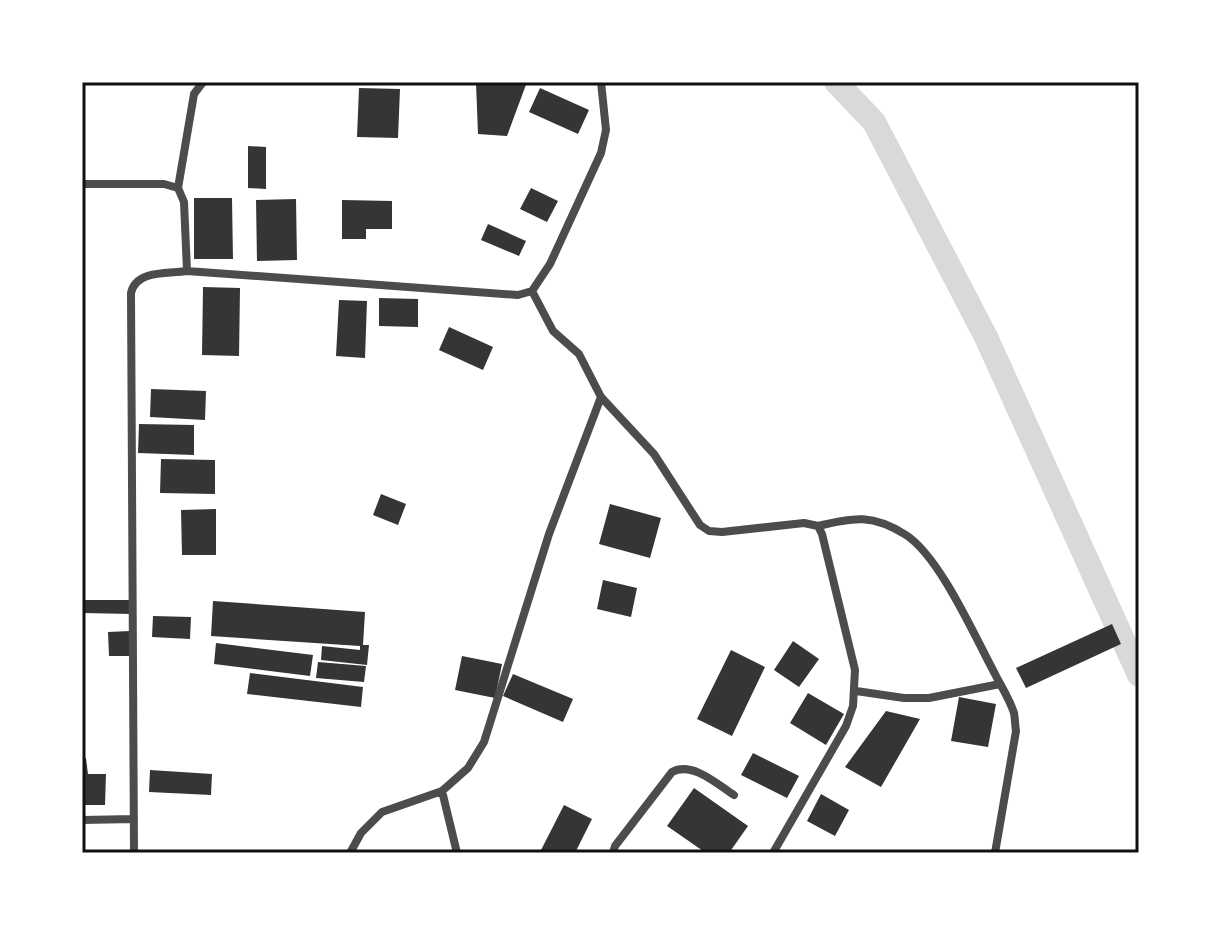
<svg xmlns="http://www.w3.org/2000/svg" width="1221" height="935" viewBox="0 0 1221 935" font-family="'Alegreya Sans',sans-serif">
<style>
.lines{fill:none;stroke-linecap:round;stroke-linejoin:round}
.canal{stroke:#d9d9d9;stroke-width:24}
.building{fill:#353535}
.minor{stroke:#4c4c4c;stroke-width:8}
.neatline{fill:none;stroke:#111;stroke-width:3}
</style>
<rect width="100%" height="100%" fill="#fff"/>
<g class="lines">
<path class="canal" d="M836,82l38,40 112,215 153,338"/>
</g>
<path class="building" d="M527,82l-20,54 -29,-2 -2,-51z
M359,88l41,1 -2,49 -41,-1z
M540,88l49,22 -11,24 -49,-22z
M248,146l18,1v42l-18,-1z
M531,188l27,13 -11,21 -27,-13z
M194,198h38l1,61h-39z
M296,199l1,61 -40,1 -1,-61z
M342,200l50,1v28h-26v10h-24z
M488,224l38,17 -7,15 -38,-16z
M203,287l37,1 -1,68 -37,-1z
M379,298l39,1v28l-39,-1z
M339,300l28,1 -2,57 -29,-2z
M449,327l44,20 -10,23 -44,-20z
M151,389l55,2 -1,29 -55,-3z
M139,424l55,1v30l-56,-2z
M161,459l54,1v34l-55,-1z
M381,494l25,10 -8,21 -25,-10z
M610,504l51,14 -11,40 -51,-14z
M216,509v46h-34l-1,-45z
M603,580l34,8 -6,29 -34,-8z
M82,600h50v14l-50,-1z
M213,601l152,11 -2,33h6l-2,20 -46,-5 1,-14 38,4v-4l-149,-10z
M153,616l38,1 -1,22 -38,-2z
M1112,624l9,20 -95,44 -10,-20z
M130,631v25h-21l-1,-24z
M793,641l26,18 -20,28 -25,-17z
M216,643l97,12 -3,21 -96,-12z
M731,650l34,17 -33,69 -35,-17z
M462,656l40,8 -7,34 -40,-8z
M318,662l48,4 -2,16 -48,-4z
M250,673l113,14 -2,20 -114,-13z
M513,674l60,25 -10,23 -60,-26z
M808,693l36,21 -18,31 -36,-22z
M959,697l37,7 -8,43 -37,-6z
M886,711l34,8 -39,68 -36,-20z
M753,753l46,23 -12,22 -46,-23z
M82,758h4l2,16h18l-1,31h-23z
M150,770l62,4 -1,21 -62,-3z
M694,788l54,38 -19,27h-23l-39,-27z
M821,794l28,16 -14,26 -28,-15z
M564,805l28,14 -17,34h-32l-3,-1z"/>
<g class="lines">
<path class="minor" d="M82,184h82l14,4 6,14 3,69
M178,188l16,-94 9,-12
M532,291l21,40 26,23 22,43 53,57 46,71 9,6 13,1 82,-9 14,3 4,8 33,136 -2,36 -7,20 -73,127
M818,526c36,-9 55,-12 88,9 34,22 69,102 89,139 6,12 15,26 19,39 1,5 1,12 2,18l-21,122
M856,691l48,7h25l71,-14
M442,791l15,62
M82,820l52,-1
M134,853l-3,-560c5,-23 36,-19 56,-22l331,24 14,-4 18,-27 51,-111 5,-23 -5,-48
M350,853l11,-20 21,-21 60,-21 26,-23 16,-26 65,-208 52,-137
M613,853l2,-7 57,-74c20,-11 45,12 62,23"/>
</g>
<rect width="1221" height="935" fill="none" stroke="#ffffff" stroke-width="168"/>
<rect x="84" y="84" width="1053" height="767" class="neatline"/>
</svg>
